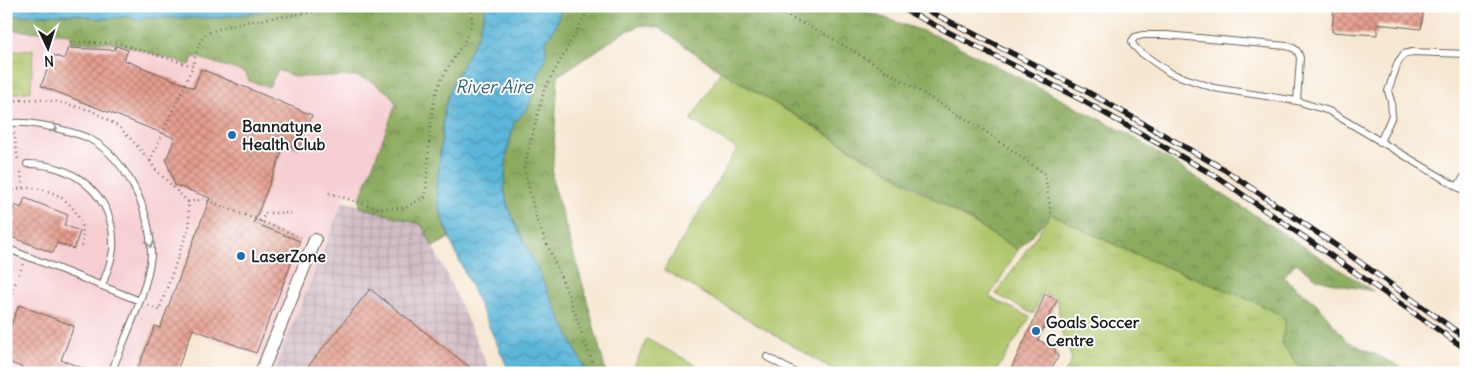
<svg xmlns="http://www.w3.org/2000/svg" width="1472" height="379" viewBox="0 0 1472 379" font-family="Delius,sans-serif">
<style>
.built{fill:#f7cfd2}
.industrial{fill:url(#industrial-grid)}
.grass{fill:url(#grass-tufts);stroke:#667144}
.forest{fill:url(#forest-crowns);stroke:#54643e}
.park{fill:url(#park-crowns);stroke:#667144}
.garden{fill:#afc66b;stroke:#667144}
.water{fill:url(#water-waves);stroke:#3c697a}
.building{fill:url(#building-cross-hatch)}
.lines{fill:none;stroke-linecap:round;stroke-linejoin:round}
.lane-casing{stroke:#68635b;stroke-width:8}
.street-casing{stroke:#68635b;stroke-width:14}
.path{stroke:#68635b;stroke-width:2.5;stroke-dasharray:1 4;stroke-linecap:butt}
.lane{stroke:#fff;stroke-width:6}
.street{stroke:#fff;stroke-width:12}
.rail-casing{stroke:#1c1c1c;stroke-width:5.5}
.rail{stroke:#fff;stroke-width:4;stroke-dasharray:11;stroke-linecap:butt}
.oneway{stroke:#999}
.poi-dot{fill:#1f6fb2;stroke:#fff;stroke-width:2}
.labels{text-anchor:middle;stroke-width:4;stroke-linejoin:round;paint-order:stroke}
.poi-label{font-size:16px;font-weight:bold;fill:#1c1c1c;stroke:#fff;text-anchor:start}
.water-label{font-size:18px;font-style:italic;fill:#386171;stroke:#fff}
</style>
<defs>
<pattern id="industrial-grid" width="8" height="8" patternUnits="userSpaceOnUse" patternTransform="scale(1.25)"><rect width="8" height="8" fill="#d2bdc6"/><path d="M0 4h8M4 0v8" fill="none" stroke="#b4a2aa"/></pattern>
<pattern id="grass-tufts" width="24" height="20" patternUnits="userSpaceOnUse" patternTransform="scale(1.25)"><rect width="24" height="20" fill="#afc66b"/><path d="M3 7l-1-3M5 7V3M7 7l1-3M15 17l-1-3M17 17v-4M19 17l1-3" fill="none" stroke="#96aa5c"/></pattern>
<pattern id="forest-crowns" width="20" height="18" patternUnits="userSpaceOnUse" patternTransform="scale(1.25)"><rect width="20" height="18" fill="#8bab5f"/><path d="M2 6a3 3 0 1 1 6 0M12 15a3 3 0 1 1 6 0" fill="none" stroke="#718a4e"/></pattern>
<pattern id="park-crowns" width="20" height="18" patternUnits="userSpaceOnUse" patternTransform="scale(1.25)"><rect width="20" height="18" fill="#afc66b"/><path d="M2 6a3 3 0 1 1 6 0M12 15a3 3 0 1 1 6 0" fill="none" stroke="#96aa5c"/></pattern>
<pattern id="water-waves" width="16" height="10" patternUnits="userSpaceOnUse" patternTransform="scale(1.25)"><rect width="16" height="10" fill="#5bb6d9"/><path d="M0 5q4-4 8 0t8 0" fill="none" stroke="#4a93af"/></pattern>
<pattern id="building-cross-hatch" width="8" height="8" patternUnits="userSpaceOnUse" patternTransform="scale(1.25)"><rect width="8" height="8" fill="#e59e8e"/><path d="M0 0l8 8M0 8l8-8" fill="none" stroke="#b98073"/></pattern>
</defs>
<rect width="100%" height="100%" fill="#fff"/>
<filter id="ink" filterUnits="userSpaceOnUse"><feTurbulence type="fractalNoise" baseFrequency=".02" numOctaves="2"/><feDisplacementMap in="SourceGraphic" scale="10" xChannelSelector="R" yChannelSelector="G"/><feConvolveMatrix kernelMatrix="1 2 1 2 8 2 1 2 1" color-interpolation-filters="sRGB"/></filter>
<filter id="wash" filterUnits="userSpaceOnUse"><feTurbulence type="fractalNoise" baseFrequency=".0096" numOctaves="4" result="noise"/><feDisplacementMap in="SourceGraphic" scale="20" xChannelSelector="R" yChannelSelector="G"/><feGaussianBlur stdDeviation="1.12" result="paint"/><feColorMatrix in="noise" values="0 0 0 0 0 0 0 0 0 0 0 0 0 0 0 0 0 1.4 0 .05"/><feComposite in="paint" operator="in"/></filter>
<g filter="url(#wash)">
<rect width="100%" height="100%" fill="#f6e7d1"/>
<path class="built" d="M6,30l66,4 -2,8 47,1 73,22 3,-8 53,16 24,14 8,-17 17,8 61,-2 17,6 17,12 7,10 -37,95 -15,-5 -68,169 -119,-43 -25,53h-127z"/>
<path class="industrial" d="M343,201l78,23 25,49 45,100h-218z"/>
<path class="grass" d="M1051,214l83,40 124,49 128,70h-321l7,-14 -10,-26 -5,-34 -14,-7 -10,22 -37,-20z"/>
<path class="forest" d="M291,6h196l-9,29 -28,54 -6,22 -7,76 1,17 11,34 -16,9 -12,-23 -61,-17v-8l36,-95 -6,-10 -17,-12 -17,-6 -61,1 -17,-7 -9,17 -20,-6 -3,-8 -50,-16h-3l-3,8 -73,-22 -47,-1 2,-8 -66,-4v-14l67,-2 29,5 27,-2 11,4 7,-3h69l51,-7z
M562,6h288l90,31 190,98 243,156 -27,-5 -28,-7 -22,-16 -13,14 34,27 30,37 67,32h-99l-17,-7 -16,-23 3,-25 -27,-15 -124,-49 -83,-40 -33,36 -100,-62 -197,-117 -62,-43 -17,-3 -19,8 -65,43 -6,103 32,110 22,84h-19l-70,-146 -9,-20 -4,-19 3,-36 7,-29 15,-17 9,-30 8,-19v-16l10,-16z"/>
<path class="park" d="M33,49l-2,42 -20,3 -5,-31v-11z"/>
<path class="garden" d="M721,71l297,179 -29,47 41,20 -35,56h-156l-175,-103 73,-121 -46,-29z
M647,339l64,34h-80z"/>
<path class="water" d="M6,6h285l-24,5 -51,7h-69l-7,3 -11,-4 -27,2 -29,-5 -67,2z
M487,6h75l-6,19 -10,16v16l-8,19 -9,30 -15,17 -7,29 -3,36 4,19 9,20 70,146h-77l-58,-129 -14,-40 -1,-17 7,-76 6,-22 28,-54z"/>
<g id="blocks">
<path class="building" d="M1334,6h90l-3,23 -44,-5v11l-45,-3z
M116,46l12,4 -4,10 70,28 7,-19 111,46 -13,34 -14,-5 -31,79 46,18 -44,112 -63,-24 -17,44h-40l19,-47 5,2 50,-130 -35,-13 -9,-25 9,-22 -134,-52 12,-31 11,4 4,-11 46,2z
M25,198l43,17 -4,10 16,6 -6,18 -17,-6 -4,10 -44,-17 4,-9 -6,-2 8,-20 6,3z
M370,289l107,84h-174z
M1045,294l12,6 -19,40 16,8 4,9 -9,16h-40l27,-57z
M19,305l55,21 -13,34 30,11v2h-55l-30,-12v-24z"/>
</g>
</g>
<g filter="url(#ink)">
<use href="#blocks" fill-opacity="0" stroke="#68635b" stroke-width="1"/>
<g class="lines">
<defs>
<path id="lane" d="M1297,101l3,-43c-2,-8 -5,-10 -13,-12l-121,-11h-23l-8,2 -3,4 1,4 7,7 30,21 44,15 83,13 32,10 137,81
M6,124c16,-3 30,0 45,3 12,3 26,6 37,11 39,20 63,73 63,116 0,6 -2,13 -3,19 -8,34 -24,67 -37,100
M1380,142l12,-26 -1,-15 -3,-10 10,-29 6,-8 8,-2 54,2
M27,164c49,0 89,33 86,85 -1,12 -7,25 -11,37
M1457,187l9,-13
M6,248l134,53
M767,357l29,16
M205,373l1,-2 5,2"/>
<path id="street" d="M261,373l54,-133"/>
</defs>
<use href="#lane" class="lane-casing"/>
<use href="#street" class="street-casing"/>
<path class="path" d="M587,6l-2,10 -41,74 -20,78 12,50 32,76 28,79
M766,6l57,27 88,53 71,43 63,45 6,40
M70,42l47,1 76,23c3,-10 3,-20 10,-29 13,-14 88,-21 110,-25 7,-1 15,-4 22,-6
M6,94l1,2
M6,101l28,-2 20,2 36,9 15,8 14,9 13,13 18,21 5,8 33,33 2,22 -31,86 -11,-5
M14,133l4,27
M150,161l43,-95
M21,172l2,16
M329,193l48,15h27l21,-11c5,-35 2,-72 12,-107 7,-22 27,-42 34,-65 1,-5 0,-13 -1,-19
M6,197c6,-7 12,-9 21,-9 34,-1 64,27 54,62
M188,202l16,-3 97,38
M261,222l4,-9h27
M6,307l17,-43"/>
<use href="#lane" class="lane"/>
<use href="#street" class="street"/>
<defs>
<path id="rail" d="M897,6l183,93 137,78 249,172
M919,6l165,84 138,78 125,85 119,85"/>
</defs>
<use href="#rail" class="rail-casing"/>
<use href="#rail" class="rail"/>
</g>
<defs><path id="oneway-chevron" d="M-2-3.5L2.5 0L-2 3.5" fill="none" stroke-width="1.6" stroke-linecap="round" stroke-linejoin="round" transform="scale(1.25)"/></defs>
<g class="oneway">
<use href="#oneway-chevron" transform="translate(54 128) rotate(14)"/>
<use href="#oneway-chevron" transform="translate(150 244) rotate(85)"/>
</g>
</g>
<g class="poi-dot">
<circle cx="232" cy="135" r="5"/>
<circle cx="241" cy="256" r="5"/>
<circle cx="1036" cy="331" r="5"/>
</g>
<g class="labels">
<g class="poi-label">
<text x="242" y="132">Bannatyne<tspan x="242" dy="18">Health Club</tspan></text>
<text x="251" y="262">LaserZone</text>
<text x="1046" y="328">Goals Soccer<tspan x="1046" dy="18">Centre</tspan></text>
</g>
<g class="water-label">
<text x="494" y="93">River Aire</text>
</g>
</g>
<rect width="1472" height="379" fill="none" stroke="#fff" stroke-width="25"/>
<g transform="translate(48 48) rotate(176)" stroke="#ffffff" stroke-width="4" paint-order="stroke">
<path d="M0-4L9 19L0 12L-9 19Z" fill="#1c1c1c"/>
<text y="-8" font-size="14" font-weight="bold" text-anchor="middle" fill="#1c1c1c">N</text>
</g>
</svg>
